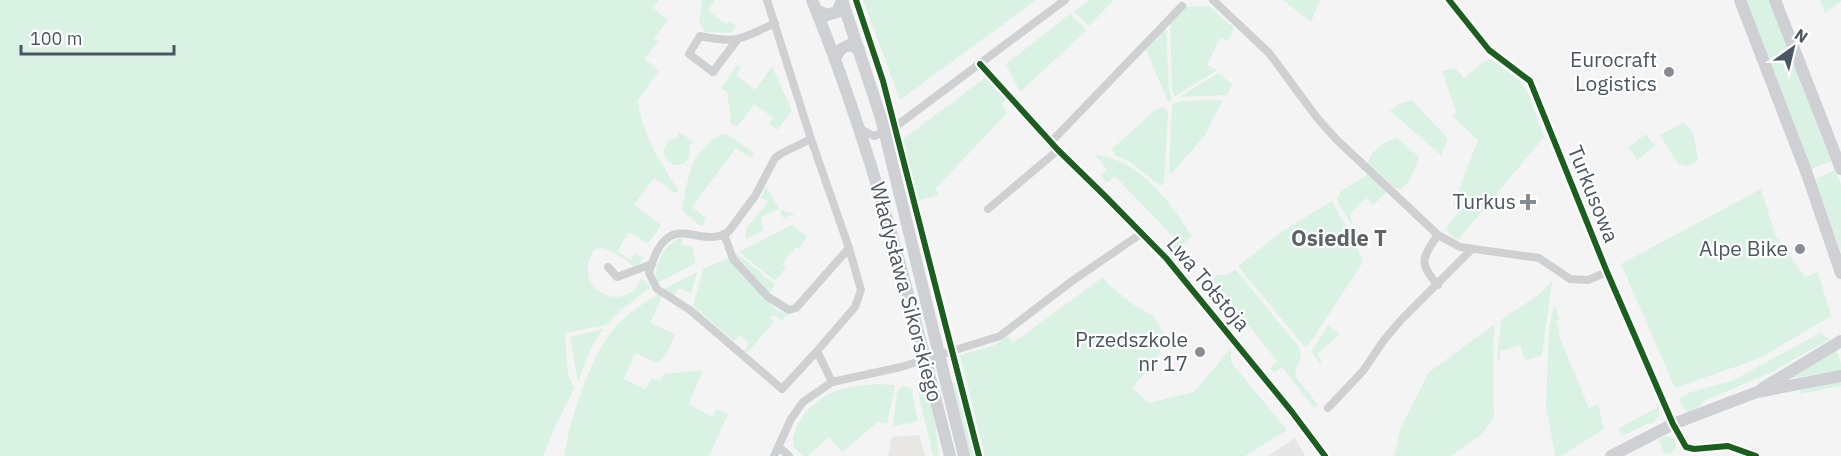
<svg xmlns="http://www.w3.org/2000/svg" width="1841" height="456" viewBox="0 0 1841 456" font-family="'IBM Plex Sans',sans-serif">
<style>
.commercial{fill:#e8e7e3}
.education{fill:#e6e5e6}
.green{fill:#d9f2e3}
.lines{fill:none;stroke-linecap:round;stroke-linejoin:round}
.street{stroke:#ced0d2;stroke-width:8}
.secondary{stroke:#ced0d4;stroke-width:12}
.cycleway-casing{stroke:#fff;stroke-width:10}
.cycleway{stroke:#1b5e20;stroke-width:6}
.poi-dot{fill:#868d94;stroke:#fff;stroke-width:2}
.labels{text-anchor:middle;stroke-width:4.5;stroke-linejoin:round;paint-order:stroke}
.poi-label{font-size:21px;fill:#4a5661;stroke:#fff;text-anchor:end}
.street-label{font-size:21px;fill:#4a5661;stroke:#fff}
.neighbourhood-label{font-size:22px;font-weight:bold;fill:#5f6368;stroke:#fff}
</style>
<rect width="100%" height="100%" fill="#f4f4f4"/>
<path class="commercial" d="M919,435l6,21h-37l4,-19z"/>
<path class="education" d="M1295,438l10,18h-37z"/>
<path class="green" d="M0,0h659l-6,8 15,12 -14,18 4,4 -13,17 14,12 -21,29c4,35 22,62 41,91l-5,2 -20,-15 -20,27 27,20 -13,19 -19,-12 -12,19 14,9 4,-7 8,5 -6,11 -9,-6 1,-2 -25,-13 -9,1c-28,41 33,68 46,29l10,9 -30,23 -15,15 -41,8 3,41 6,15 -19,38 -12,29h-543z
M702,0h13l-7,10 19,15 3,-3 6,4 -5,7 -25,-1 -7,-9z
M863,0h173l-136,100z
M1089,0h25l-25,26 -15,-15z
M1283,0h37l-9,22z
M1746,0h23l62,161 -20,8z
M1820,0h21v1l-16,12z
M1209,6l25,22 -6,13 -8,-3 -13,27 10,5 -43,27 -2,-8 -2,-69 13,-13z
M1070,14l17,16 -67,62 -14,-28z
M1166,25l3,65 3,9 -4,3 -23,-55z
M1490,59l29,21 8,11 17,46 -85,102 -5,-1 -9,-9 15,-18 -7,-6 25,-65 -25,-23 3,-5 -14,-41 13,-3 9,10 21,-17z
M737,65l4,2 -5,8 19,15 17,-23 20,43 -15,20 -8,-6 4,-6 -19,-14 -17,23 -7,-4 1,-5 -4,-26 -6,-4z
M1218,73l14,11 -5,11 -47,2z
M985,78l21,21 -4,5 5,9 -71,75 2,7 -21,6 -15,-58 1,-4z
M1223,100l-18,35 -32,37 -4,2 3,-70 8,-3z
M1412,100l36,39 -7,16 -51,-44 7,-6z
M1163,107l5,5 -4,70 -2,3h-3l-29,-23 -14,-6 -4,-7 43,-39z
M1684,122l9,11 5,27 -10,6 -10,-2 -18,-29z
M679,132l15,10 -5,4c6,21 -22,27 -26,5l6,-11 9,-2z
M724,134l5,1 25,18 -3,5 -15,-10 -44,59 14,11 -4,9 -20,-16c1,-10 8,-45 13,-52 6,-9 19,-23 29,-25z
M1646,134l9,12 -17,14 -10,-13z
M1397,138l22,19 -10,25 -9,7 -6,-1 -26,-25c2,-11 17,-23 29,-25z
M1095,155c45,4 74,46 97,81l-19,16 -4,-5 7,-7 -61,-64 -8,7 -6,-7 6,-7z
M1835,170l6,15v67l-26,-73z
M1370,173l18,18 -15,14 -7,-7 -13,12 -3,7 3,5 -2,2 -14,-24 3,-8z
M766,186l13,23 16,5 -12,4 -4,-9 -18,8 3,13 -18,9v-10l22,-27 -7,-5z
M1761,189l15,48 29,40 13,-5 13,44 -71,42 -85,30 -54,-124z
M1332,201l24,44 7,17 -55,84h-4l-66,-80 45,-35z
M792,225l15,12 -8,12 -3,-2 -14,17 4,4 -9,11 -3,1 -35,-28z
M682,238v7l10,1 4,17 -39,20c-6,-15 9,-43 25,-45z
M736,253l39,31 -5,9 -34,-37z
M728,258l47,51 12,5 -5,7 -9,-6 -3,2 4,5 -27,31 -3,-2 5,-7 -9,-9 -6,6 -41,-35 10,-37z
M1235,269l64,78 2,11 -4,8 -2,10 23,29 -4,3 -32,-41 -8,6 -4,-5 7,-7 -64,-80 -9,5 14,-11h9z
M697,272l-6,21 -13,-5 -5,9 -9,-8z
M1103,277l6,8 26,21 19,10 11,22 -9,23 -24,27 17,15 45,-11 37,-44v14l56,68 -42,26h-260l-25,-101 33,-9 14,-10 6,7z
M1552,281l-10,74 -17,6 -5,-16 -20,6v10l-3,-1 4,-40 37,-25z
M659,294l3,3 -12,26 25,11 -9,21 -8,8 -23,-10 -11,26 22,10 5,-11 9,3 4,-7 39,-4 -14,34 23,13 4,-8 12,5 -19,42h-145c6,-36 25,-96 48,-125 11,-14 31,-28 47,-37z
M1554,305l6,14 -4,2 4,11 -2,1 31,75 9,-4 6,25 -43,27h-6l-9,-51 3,-76z
M1495,324l-2,21 1,72 -12,17 -31,22h-57l7,-29 28,-55z
M1328,325l12,9 -23,20 5,7 -2,2 -9,-11z
M603,329l-12,19 -13,34 -8,-45z
M1820,333l10,6 -58,33 -70,30 -1,4 -12,6 -5,-3 -5,-11 12,-6 41,-11z
M1836,350l5,13v7l-48,8 -1,-1z
M1841,382v4l-42,8 3,-5z
M957,383l18,73h-6l-18,-72z
M876,384l19,1 -8,39 -9,-2 -36,30 -13,-15 -21,19h-5l-10,-10c-1,-27 25,-51 50,-57 11,-3 22,-4 33,-5z
M902,386l9,2 7,32 -2,2 -23,4 4,-35z
M927,389l7,26 5,41h-6l-15,-64z
M1660,406l-1,11 -6,7 -3,-1 -28,13 -4,-7z
M1666,436l9,3c2,7 1,11 -6,15l-5,-1 -5,-13z"/>
<g class="lines">
<path class="street" d="M767,0l44,139 38,109 12,42 -6,17 -38,44 15,31
M1213,0l56,53 49,66 19,21 101,95 22,12 79,11 31,21 18,1 19,-8
M1449,0l40,50 41,31 77,191 66,152 13,23 8,2 34,-3 28,10
M737,40l-24,32 -24,-18 11,-18c37,8 41,3 75,-13
M980,64l78,86 47,46 61,62 126,154 33,44
M860,129l14,7 21,-9 170,-127
M811,139l-29,14 -7,5 -20,38 -26,35c-29,22 -61,-29 -80,42l8,16 33,21 92,79 35,-38
M1051,142l131,-136
M988,209l70,-59
M724,234l9,25 35,38 21,13 7,-2 53,-60
M608,267l9,10 35,-13
M1438,285c-20,-21 -16,-28 0,-50
M1328,408l35,-37 21,-31 18,-21 70,-70
M779,447l10,9
M774,456l17,-37 12,-17 29,-20 69,-15 99,-31 72,-55 70,-48"/>
<path class="secondary" d="M812,0c60,147 99,302 138,456
M842,0l39,118 83,338
M1740,0l67,174 34,99
M1775,0l66,169
M817,10l10,5 10,-3 5,-11
M835,58l6,-9 8,-4 10,4
M1763,388l78,-47
M1611,456l62,-32 84,-32 84,-16"/>
<defs>
<path id="cycleway" d="M856,0l27,81 96,375
M1449,0l40,50 41,31 77,191 66,152 13,23 8,2 34,-3 28,10
M980,64l78,86 47,46 61,62 126,154 33,44"/>
</defs>
<use href="#cycleway" class="cycleway-casing"/>
<use href="#cycleway" class="cycleway"/>
</g>
<g class="poi-dot">
<circle cx="1669" cy="72" r="6"/>
<path d="M1525 193h6v6h6v6h-6v6h-6v-6h-6v-6h6z"/>
<circle cx="1800" cy="249" r="6"/>
<circle cx="1200" cy="352" r="6"/>
</g>
<g class="labels">
<g class="poi-label">
<text x="1657" y="67">Eurocraft<tspan x="1657" dy="24">Logistics</tspan></text>
<text x="1516" y="209">Turkus</text>
<text x="1788" y="256">Alpe Bike</text>
<text x="1188" y="347">Przedszkole<tspan x="1188" dy="24">nr 17</tspan></text>
</g>
<g class="street-label">
<text transform="translate(1593 194) rotate(68)" y="7">Turkusowa</text>
<text transform="translate(1208 284) rotate(50)" y="7">Lwa Tołstoja</text>
<text transform="translate(906 292) rotate(75)" y="7">Władysława Sikorskiego</text>
</g>
<g class="neighbourhood-label">
<text x="1339" y="246">Osiedle T</text>
</g>
</g>
<g transform="translate(1793 48) rotate(34)" stroke="#ffffff" stroke-width="4.5" paint-order="stroke">
<path d="M0-4.5L10 22L0 15L-10 22Z" fill="#4a5661"/>
<text y="-9" font-size="16" font-weight="bold" text-anchor="middle" fill="#4a5661">N</text>
</g>
<path d="M21 45v9h153v-9" fill="none" stroke="#4a5661" stroke-width="3"/>
<text x="30" y="45" font-size="18" fill="#4a5661" stroke="#ffffff" stroke-width="4.5" paint-order="stroke">100 m</text>
</svg>
